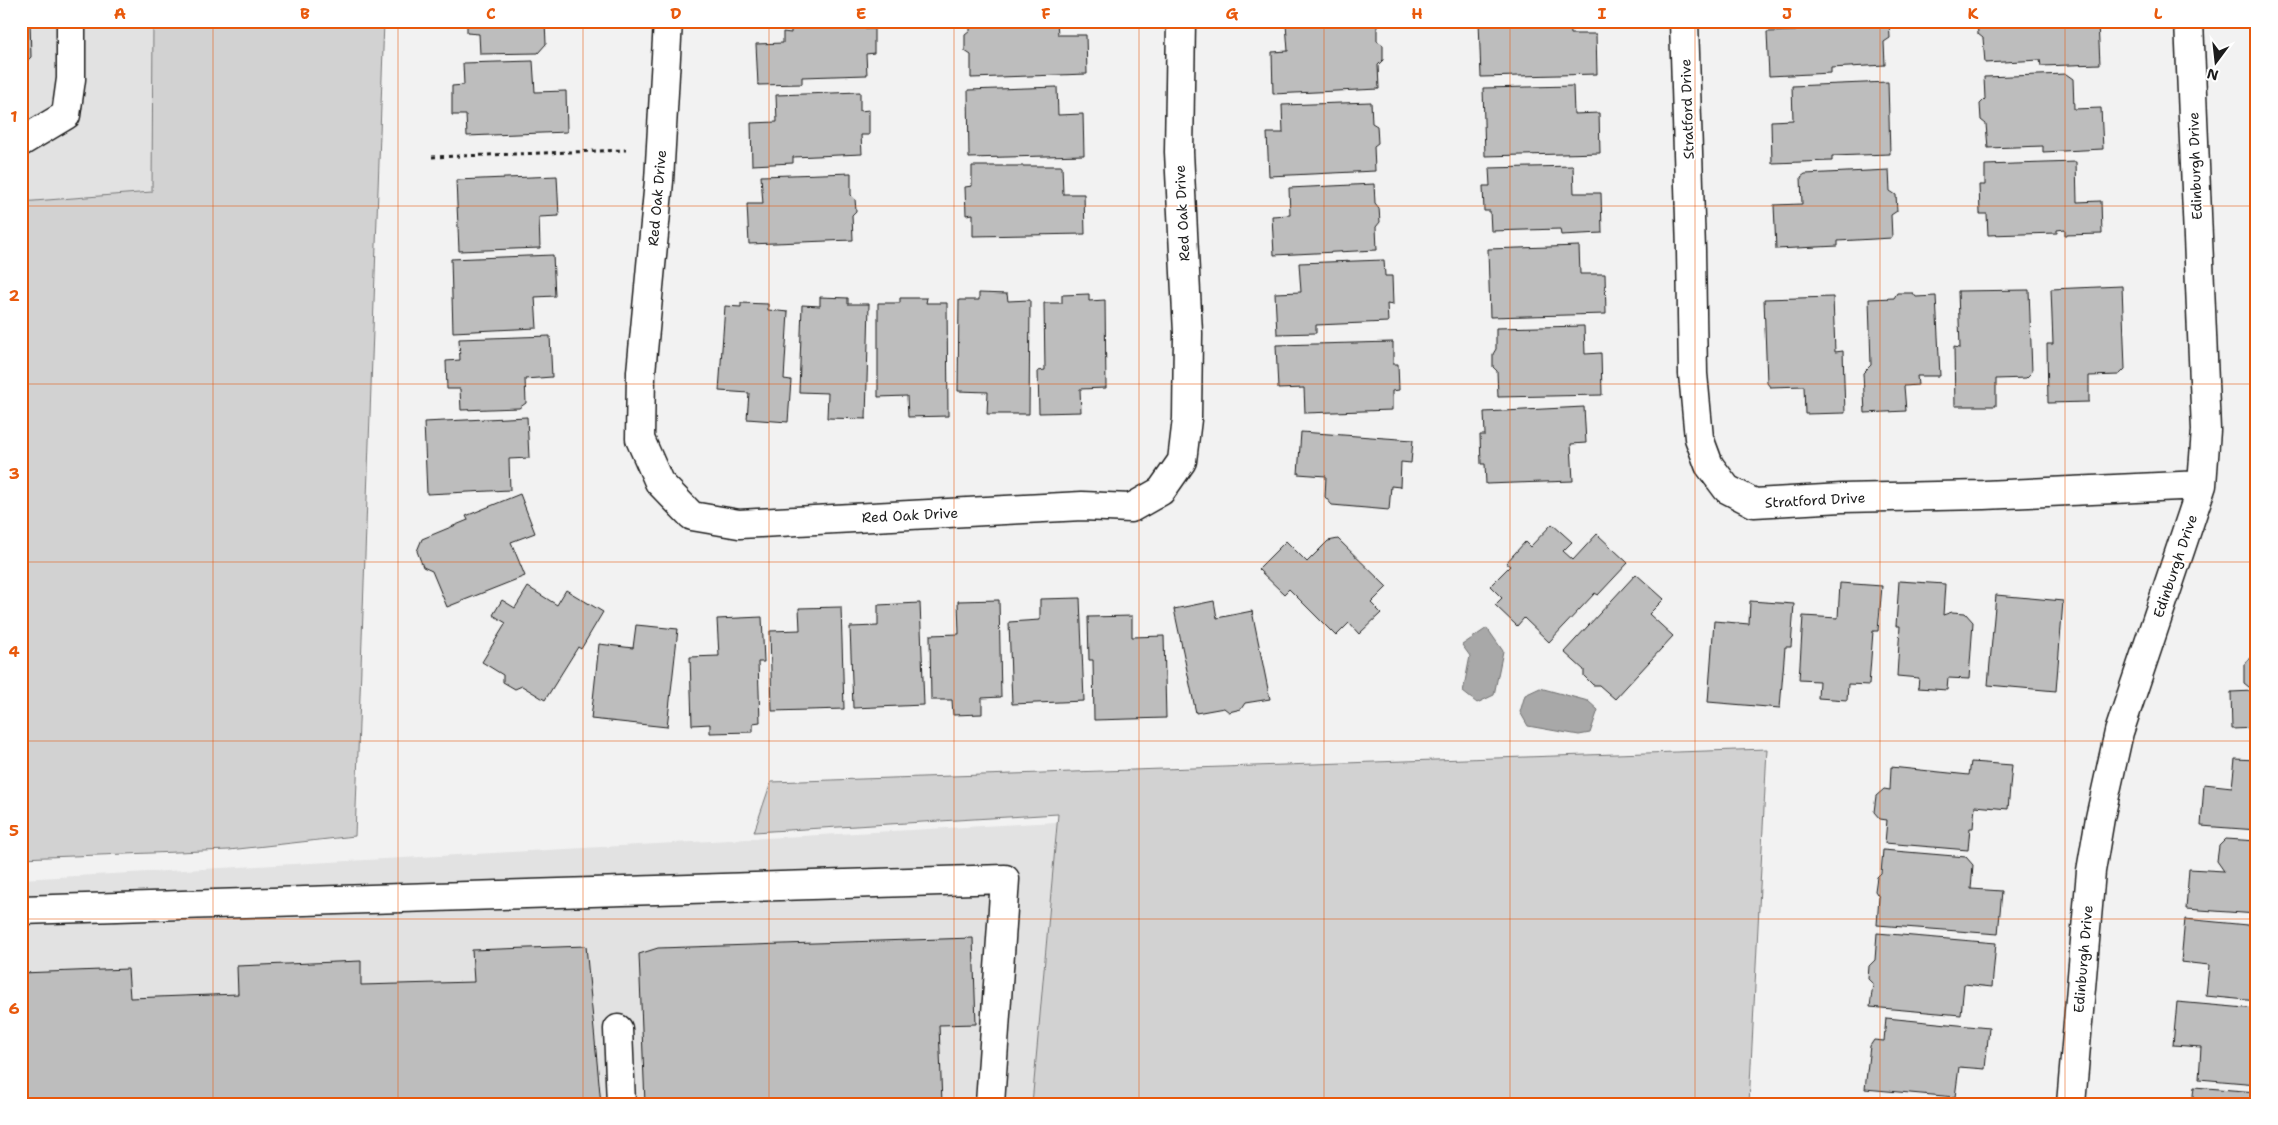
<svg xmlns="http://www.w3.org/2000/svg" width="2278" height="1125" viewBox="0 0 2278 1125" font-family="'Shantell Sans',sans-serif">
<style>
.built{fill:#e2e2e2}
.green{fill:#d2d2d2;stroke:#777}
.water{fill:#a8a8a8;stroke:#707070}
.building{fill:#bdbdbd;stroke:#1c1c1c}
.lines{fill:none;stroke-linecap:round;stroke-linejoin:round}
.minor-casing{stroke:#1c1c1c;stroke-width:31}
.path{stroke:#1c1c1c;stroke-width:3;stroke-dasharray:4 4;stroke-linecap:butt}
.minor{stroke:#fff;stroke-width:28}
.grid{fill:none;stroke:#e8590c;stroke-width:1;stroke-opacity:0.55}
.labels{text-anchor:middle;stroke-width:4;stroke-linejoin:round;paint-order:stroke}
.street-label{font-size:14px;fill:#1c1c1c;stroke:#fff}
.neatline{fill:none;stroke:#e8590c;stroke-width:2}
.grid-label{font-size:16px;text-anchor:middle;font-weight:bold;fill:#e8590c}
</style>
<rect width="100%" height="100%" fill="#f2f2f2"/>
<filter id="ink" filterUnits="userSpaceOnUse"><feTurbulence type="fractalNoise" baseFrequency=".02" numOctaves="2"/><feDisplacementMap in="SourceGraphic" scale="10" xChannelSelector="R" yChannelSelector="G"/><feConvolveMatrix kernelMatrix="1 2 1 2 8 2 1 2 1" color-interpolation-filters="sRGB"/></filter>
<g filter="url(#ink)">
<path class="built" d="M21,21h132l-1,171 -131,10z
M1057,822l-25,282h-1011v-225z"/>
<path class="green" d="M153,21h231l-29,815 -126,14 -208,8v-656l131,-10z
M1767,749l-18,355h-717l26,-290 -304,18 17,-50z"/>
<path class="water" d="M1487,628l16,23 -9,44 -17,8 -14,-11 7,-36 -8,-11z
M1540,688l48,13 10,9 -8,23 -11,2 -51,-9 -8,-14 5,-17z"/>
<path class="building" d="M21,21h9l1,36 -10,10z
M467,21h106l-28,1 1,22 -8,9 -58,1 -1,-20 -12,-1z
M791,21h75v8h8v24l-8,1 1,21 -65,2v7l-44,1 -2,-41 27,-1v-11l8,1z
M970,21h87l1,14h28l1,39 -116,4v-23l-6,-4v-16l5,-4z
M1338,21h39v20l6,4v15l-5,5 1,24 -106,5 -1,-42 16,-1 -2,-27z
M1479,21h91l1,13h25l1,40 -116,3z
M1795,21h94l1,17 -6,4 1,23 -54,3v5l-62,3 -2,-44 29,-1z
M1977,21l121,1 2,42 -59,2 -1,-6 -55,3 -2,-25 -5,-4z
M533,61l2,31 31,-1 1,41 -100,4 -1,-21h-14v-29l12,-1 -1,-22z
M2066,74l7,5 1,30 27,-1 2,41 -60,3v-6l-55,2 -2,-24 -5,-4 -1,-16 5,-5 -1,-22z
M1888,82l2,72 -58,2v5l-60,2 -1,-42 22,-1 -1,-34z
M1573,86l1,28 25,-1 1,40 -115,3 -2,-68z
M1057,87l1,28 25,-1 1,41 -115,3 -1,-68z
M860,92v19l9,-1v25h-8l1,19 -69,3v6l-41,2 -1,-42 26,-1 -1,-27z
M1371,102l1,21 5,3 1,17 -4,3 1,25 -106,5 -2,-43h16l-1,-28z
M2076,162l1,40 24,-1 1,33 -37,1v-6l-8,1v3l-69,2 -1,-21h-7l-1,-29h6v-20z
M972,166h90l1,28h21l1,40 -112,2v-22l-7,1 -1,-28 7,-1z
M1573,166l1,27h27l1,40 -41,2 -1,-6 -69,2 -1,-20h-6l-1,-25h7l-1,-18z
M1889,170l1,21 6,4 1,16 -6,4 1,23 -54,3v5l-62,3 -2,-44 28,-1 -1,-27 4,-3z
M851,173v22l4,4 1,12 -4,4 1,25 -104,4 -2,-40h16l-2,-28z
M557,176l2,40 -20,1 1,31 -81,3 -3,-71z
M1374,184l1,19 4,5 1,14 -4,5 1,23 -103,5 -2,-39 18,-1 -1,-27z
M1579,246l1,28h25l1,40 -116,3 -2,-68z
M553,255l2,41 -20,1 2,31 -84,4 -2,-73z
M1384,260l1,16h7l1,29 -6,-1 1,18 -72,3v8l-39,1 -2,-41 26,-1 -2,-29z
M2122,286l3,83 -6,6 -30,1v26l-41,1 -1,-59h6l-2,-55z
M2029,290l3,82 -6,6 -30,1v27h-41l-1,-59 6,1 -2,-57z
M979,293l28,1 1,7 22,-1 -1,114h-42l1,-22 -30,-1 1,-91h20z
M1897,293h16l3,4 20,-1 4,80h-23l1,9 -14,1 2,25 -41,2 -2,-40 8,-8 -2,-66 25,-1z
M1089,294v7l16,-1 1,88 -26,1 1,23 -42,1 -1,-42 7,-1 -1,-67h18v-8z
M820,297l28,1v6h21l-3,115 -39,-1 1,-25 -29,-1 3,-87 18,1z
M1833,297l2,55 8,-1 2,62 -40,1 -1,-28 -34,1 -3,-4 -3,-84z
M900,298h27l-1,5h21l1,113 -40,1 -1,-21 -29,1v-94h22z
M741,303l27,1v6l20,2 -4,67 7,1 -3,42 -41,-3 2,-26 -30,-2 6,-85 16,1z
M1584,326l1,28 16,-1 1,42 -104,2 -1,-26 -4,-4v-13l3,-5v-21z
M550,336l2,41 -27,2 1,24 -7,5 -58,2 -1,-21h-13l-1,-28 14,-1 -1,-21z
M1393,342v22h5l1,26 -7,1v19l-87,3 -1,-25 -26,1 -2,-44z
M1584,407l2,36 -15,1 2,37 -87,3 -1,-20h-4l-1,-29h5l-1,-23z
M527,417l2,41 -20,1 1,31 -83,4 -3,-72z
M1301,432l112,8 -2,23 -10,-1 -1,25 -9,-1 -2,24 -57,-5 -7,-8 1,-21 -28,-2z
M520,494l15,39 -24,9 14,34 -78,31 -15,-36 -9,-4 -6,-16 5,-12 46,-19 -2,-4z
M1552,524l20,18 -9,9 10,9 24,-26 31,29 -30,32 -3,-2 -46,49 -25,-24 -7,8 -22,-21 7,-7 -12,-12 20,-20 -4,-3 19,-21 5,5z
M1338,539l49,48 -16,16 10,10 -22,21 -10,-11 -13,13 -47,-47 -5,5 -26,-25 28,-28 21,21 21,-21z
M1636,574l28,25 -15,15 24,22 -58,63 -16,-14h-6l-9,-9v-6l-20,-18z
M1899,581l46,3 -2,31 9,-3 13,1 8,9 -4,57 -21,-1 -1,12 -29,-2 1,-10 -22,-2 3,-50h-4z
M1840,583l42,3 -4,45h-5l-4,54 -21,-1 -1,16 -29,-2 1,-17 -20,-1 4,-64 35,2z
M528,587l29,18 9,-15 37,22 -22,37 -3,-2 -33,53 -23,-14 -7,3 -12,-7v-7l-21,-13 24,-39 -13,-8 9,-15 13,8z
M1996,595l67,6 -7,90 -68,-6z
M1080,598l4,103 -72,3 -3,-82 31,-2v-21z
M999,600l2,97 -19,1v16l-29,1 -1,-15h-21l-1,-65 29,-1 -1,-33z
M1214,601l3,17 35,-7 18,88 -25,4 -4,6 -12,3 -5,-4 -28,5 -22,-104z
M1750,601l44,3 -3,43h-6l-5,61 -72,-6 6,-81 35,3z
M920,603l4,102 -71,3 -3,-81 28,-1v-21z
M841,607l3,102 -72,2 -2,-80 30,-1 -1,-22z
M2257,613v35h-2l-1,-34z
M1132,616v21l32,-1 2,82 -72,2 -1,-60h-4l-1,-43z
M762,617l2,45h-6l2,60 -7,1v9l-43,1v-9l-18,1 -2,-68 29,-1 -2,-37z
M636,625l42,4 -11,98 -76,-8 8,-75 34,4z
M2252,657h5v71l-25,1 -1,-37 23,-1 -10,-8v-19z
M2235,759l22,1v70l-56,-4 3,-42 28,3z
M1971,762l41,3 -4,44 -33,-3 -2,22h-3l-2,22 -83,-7 2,-23 -7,-1 -6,-7 2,-16 8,-7 6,1 1,-23 78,8z
M2226,839l31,2v73l-71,-5 3,-40 35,2 -7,-10 2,-15z
M1883,850l83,7 7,8 -2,24 31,2 -4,43 -121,-9 2,-28 -4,-6 2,-14 4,-4z
M2185,919l72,7v75l-51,-5 3,-31 -28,-3z
M1877,933l119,10 -4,44 -28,-3 -3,31 -91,-8 3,-23 -5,-5 1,-13 6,-6z
M973,938l3,86 -37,1 3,79h-297l-6,-150 19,-6z
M586,946l15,158h-580v-131l107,-4 2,29 108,-4 -1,-28 124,-5v24l113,-3 -2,-32z
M2177,1002l80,7v75l-58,-5 2,-32 -28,-2z
M1886,1018l103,10 -4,41 -26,-2 -4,30 -90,-8 5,-43 4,-6 10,1z
M2194,1087l63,5v12h-65z
M1863,1097l75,7h-76z"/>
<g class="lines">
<defs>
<path id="minor" d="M668,21l-9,160 -18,191 -1,67 19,43 33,34 47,8 343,-18 49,2 30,-17 21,-30 5,-42 1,-86 -9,-181 2,-131
M1684,21l7,230 2,123 6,64 10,27 18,24 27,14 88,-5 142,-3 218,-10
M21,142l45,-27 5,-36v-58
M21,910l984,-31 -15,225
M618,1029l3,75
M2071,1104l20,-233 9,-53 19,-86 83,-247 4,-55 -17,-409"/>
</defs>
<use href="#minor" class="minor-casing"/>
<path class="path" d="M432,157l194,-7"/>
<use href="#minor" class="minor"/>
</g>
</g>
<path class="grid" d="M213,21v1083M398,21v1083M583,21v1083M769,21v1083M954,21v1083M1139,21v1083M1324,21v1083M1510,21v1083M1695,21v1083M1880,21v1083M2065,21v1083M21,206h2236M21,384h2236M21,562h2236M21,741h2236M21,919h2236"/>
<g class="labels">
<g class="street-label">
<text transform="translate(1687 109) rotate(-92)" y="5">Stratford Drive</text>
<text transform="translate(2195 166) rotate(-92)" y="5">Edinburgh Drive</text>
<text transform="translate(657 198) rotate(-85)" y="5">Red Oak Drive</text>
<text transform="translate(1182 213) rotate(-93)" y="5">Red Oak Drive</text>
<text transform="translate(1815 500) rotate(-3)" y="5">Stratford Drive</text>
<text transform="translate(910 515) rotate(-3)" y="5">Red Oak Drive</text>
<text transform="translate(2175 566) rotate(-71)" y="5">Edinburgh Drive</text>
<text transform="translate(2083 959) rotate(-85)" y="5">Edinburgh Drive</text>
</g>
</g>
<rect width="2278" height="1125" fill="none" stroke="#fff" stroke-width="55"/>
<g transform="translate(2216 62) rotate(195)" stroke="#ffffff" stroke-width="4" paint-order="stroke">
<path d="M0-4L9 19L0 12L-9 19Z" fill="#1c1c1c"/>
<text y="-8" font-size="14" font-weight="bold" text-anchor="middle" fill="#1c1c1c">N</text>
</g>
<rect x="28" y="28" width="2222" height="1070" class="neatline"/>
<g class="grid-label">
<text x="120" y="19">A</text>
<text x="305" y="19">B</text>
<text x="491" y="19">C</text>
<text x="676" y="19">D</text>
<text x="861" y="19">E</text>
<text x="1046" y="19">F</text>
<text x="1232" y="19">G</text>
<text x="1417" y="19">H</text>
<text x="1602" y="19">I</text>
<text x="1787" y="19">J</text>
<text x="1973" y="19">K</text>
<text x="2158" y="19">L</text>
<text x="14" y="122">1</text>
<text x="14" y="301">2</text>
<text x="14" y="479">3</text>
<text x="14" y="657">4</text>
<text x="14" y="836">5</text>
<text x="14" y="1014">6</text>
</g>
</svg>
